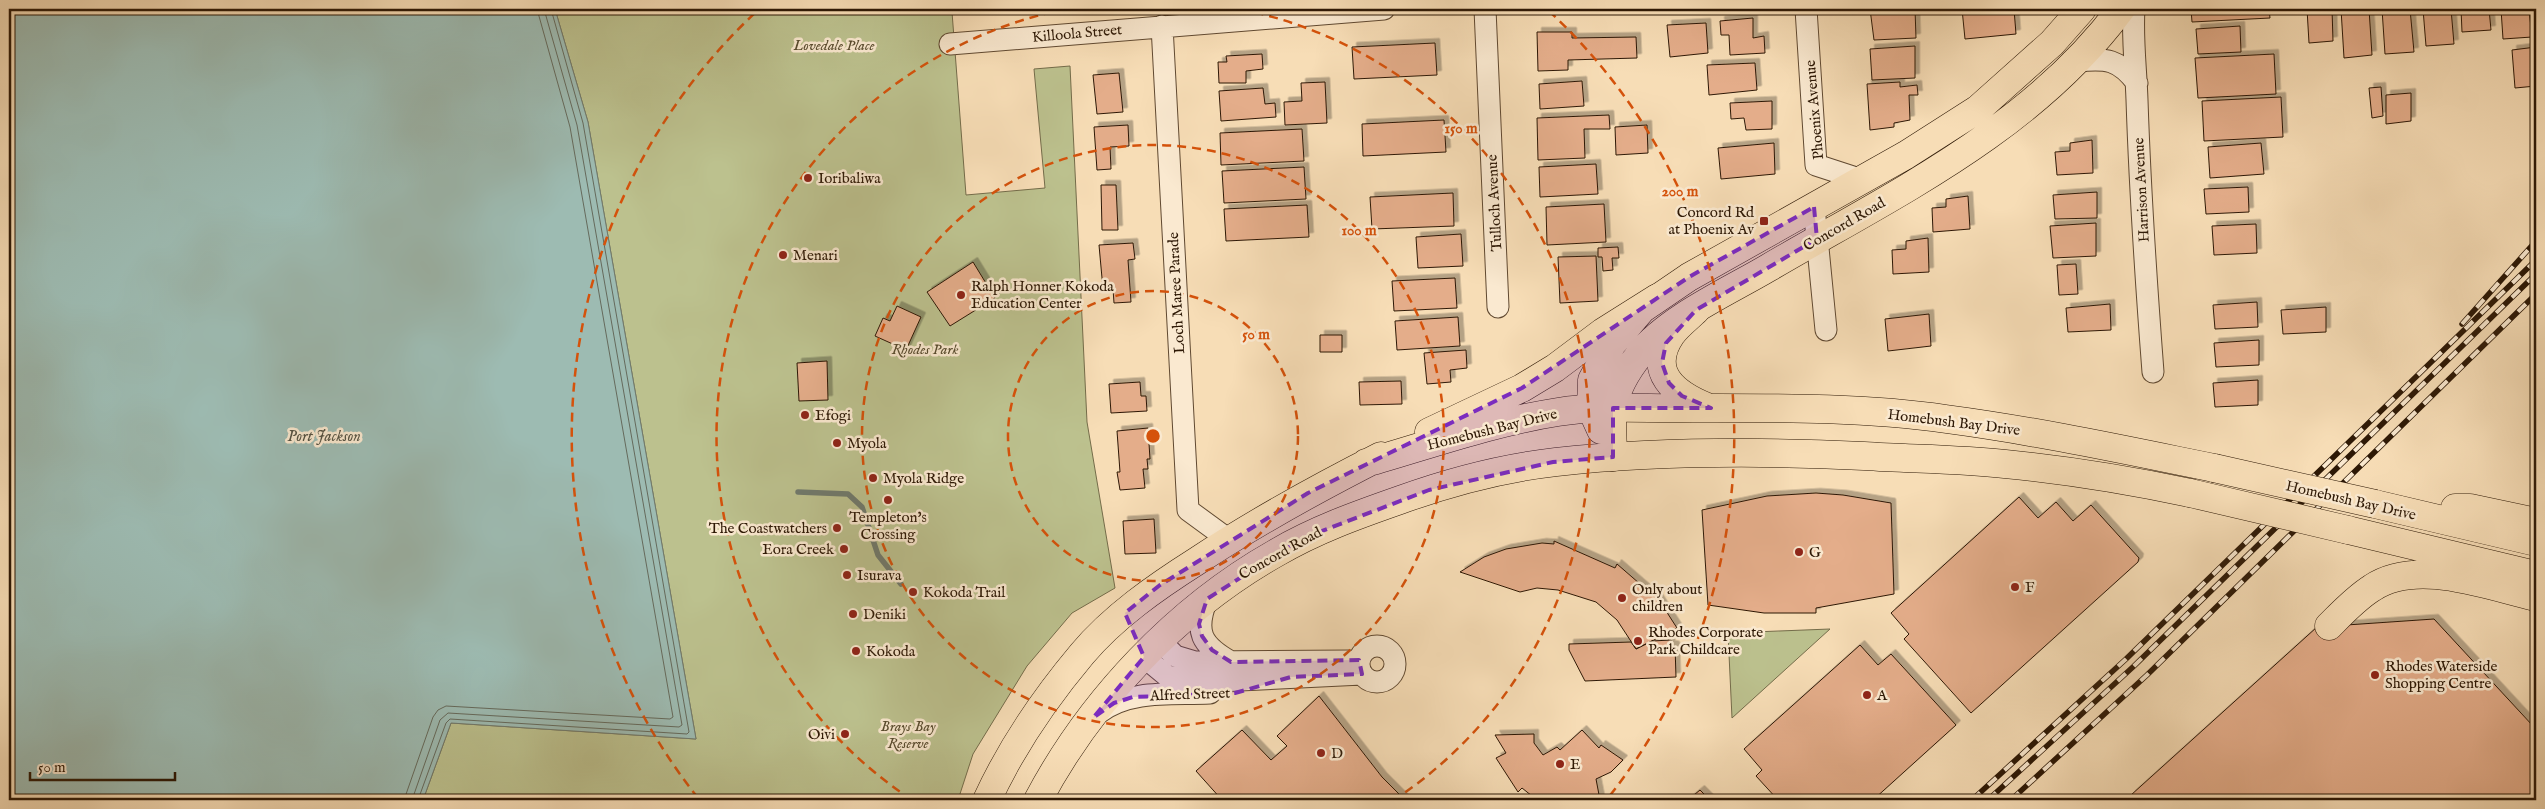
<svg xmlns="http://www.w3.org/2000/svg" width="2545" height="809" viewBox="0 0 2545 809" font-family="'IM FELL English',serif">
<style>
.green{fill:#bcc18e;stroke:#746c4a}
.water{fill:#9dbbb2;stroke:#707a6d}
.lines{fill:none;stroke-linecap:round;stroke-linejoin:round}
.shore{stroke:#656a5c;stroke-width:1}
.stream{stroke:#707a6d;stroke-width:5.5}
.building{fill:#e4ad8a;stroke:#2d1805;filter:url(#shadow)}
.minor-casing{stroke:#604931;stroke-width:23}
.primary-casing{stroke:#2d1805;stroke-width:29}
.trunk-casing{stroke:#2d1805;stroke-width:29}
.minor{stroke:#fae9d0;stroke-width:21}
.primary{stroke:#f7ddb6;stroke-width:28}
.trunk{stroke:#f7ddb6;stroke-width:28}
.rail-casing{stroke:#2d1805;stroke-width:5.5}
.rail{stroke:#fae9d0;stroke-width:4;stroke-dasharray:11;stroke-linecap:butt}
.trunk-bridge-casing{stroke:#2d1805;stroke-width:29;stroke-linecap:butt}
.trunk-bridge{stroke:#f7ddb6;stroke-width:28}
.marked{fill:#7b2cbf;fill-opacity:0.2;stroke:#7b2cbf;stroke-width:4;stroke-dasharray:10 6;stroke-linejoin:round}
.ring{fill:none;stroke:#d5520b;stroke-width:2.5;stroke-dasharray:9 6}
.poi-dot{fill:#8f2418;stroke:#fae9d0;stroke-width:2}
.labels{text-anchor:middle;stroke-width:5;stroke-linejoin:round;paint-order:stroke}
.street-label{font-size:15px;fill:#2d1805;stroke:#fae9d0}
.park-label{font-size:15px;font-style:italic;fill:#584b2e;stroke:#fae9d0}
.poi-label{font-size:15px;fill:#2d1805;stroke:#fae9d0;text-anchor:start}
.water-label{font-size:16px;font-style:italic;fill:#545142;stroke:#fae9d0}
.centre{fill:#d5520b;stroke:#fae9d0;stroke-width:2.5}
.ring-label{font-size:15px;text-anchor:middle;font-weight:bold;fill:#d5520b;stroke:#fae9d0;stroke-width:5;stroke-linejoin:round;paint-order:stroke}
</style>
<defs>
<filter id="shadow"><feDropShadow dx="4.5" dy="-4.5" stdDeviation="0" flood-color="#0004"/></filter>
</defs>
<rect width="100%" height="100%" fill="#f7ddb6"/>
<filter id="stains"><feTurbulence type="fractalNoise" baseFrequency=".004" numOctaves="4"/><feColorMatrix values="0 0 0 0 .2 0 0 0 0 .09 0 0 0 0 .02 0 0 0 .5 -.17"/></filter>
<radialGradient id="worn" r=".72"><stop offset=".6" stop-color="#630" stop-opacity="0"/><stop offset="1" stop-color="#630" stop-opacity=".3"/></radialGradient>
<path class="green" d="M555,9h436l-39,3 14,183 79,-7 -11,-119 36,-3 17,356 28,166 -43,25 -45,53 -54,88 -15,46h-535l28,-77 245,16 -108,-617z
M1830,629l-98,89 -4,-85z"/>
<path class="water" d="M9,9h546l33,113 108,617 -245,-16 -28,77h-414z"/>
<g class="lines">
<path class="shore" d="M404,800l29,-83 5,-7 8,-4 224,13 3,-2 -103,-590 -33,-118
M412,800l28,-80 8,-7 231,14 3,-2 -105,-600 -33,-116
M418,800l28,-77 4,-4 237,15 2,-2 -106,-609 -32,-114"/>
<path class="stream" d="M798,492l50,2 14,13 16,48 23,29"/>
</g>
<path class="building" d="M1870,9h45l1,29 -42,2z
M1962,9h52l2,25 -51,5z
M2191,9h78l1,9 -78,4z
M2307,9h25l1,32 -24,2z
M2341,9h28l3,46 -28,3z
M2382,9h28l4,43 -29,2z
M2423,9h28l3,35 -28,2z
M2461,9h28l2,21 -29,2z
M2501,9h28l3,28 -29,2z
M1753,18v20l11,-2 1,17 -35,2 -1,-20h-8l-1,-14z
M1706,23l2,30 -38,4 -3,-32z
M2240,26l1,26 -43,2 -2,-25z
M1537,32h35v6l64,-1 1,21 -69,2v10l-30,1z
M1435,43l2,32 -83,4 -2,-32z
M1915,46v32l-43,2 -2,-31z
M2536,47v39l-21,2 -3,-38z
M1262,54l1,15 -17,2v12h-27l-1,-21h9l-1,-6z
M2274,54l2,40 -78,4 -3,-40z
M1755,63l2,27 -48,5 -2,-30z
M1119,73l4,39 -26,2 -4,-39z
M1582,81l2,25 -44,3 -1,-25z
M1325,82l2,41 -42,2 -1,-23 18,-1 -1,-18z
M1900,82v5l17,-2 1,10h-9l1,25 -16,3v4l-24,3 -3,-46z
M2381,87l2,29 -11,2 -3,-30z
M1263,88l2,16 10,-1 1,14 -55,4 -2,-30z
M2411,93v28l-25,3v-29z
M2281,97l2,40 -79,4 -2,-40z
M1772,101v28l-26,1 -2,-12 -13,1 -1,-16z
M1609,115l1,14h-26l1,29 -47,2 -1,-42z
M1444,120l2,32 -83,4 -1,-32z
M1128,125l1,21 -19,1 1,22 -14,1 -3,-43z
M1647,125l1,28 -32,2 -1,-28z
M1302,129l2,32 -83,4 -1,-32z
M2092,140l1,33 -36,2 -2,-23 15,-1v-8z
M1774,143l1,31 -54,5 -3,-31z
M2261,143l3,31 -54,4 -2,-31z
M1596,164l2,30 -58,3 -1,-30z
M1304,167l2,32 -82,4 -2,-32z
M1101,185h15l2,45h-16z
M2248,187l1,25 -43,2 -2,-25z
M2097,192v26l-42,1 -2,-24z
M1453,193l1,33 -82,3 -2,-32z
M1968,196l2,33 -37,3 -1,-24 14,-1v-8z
M1604,204l2,38 -59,3 -1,-38z
M1307,205l2,32 -83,4 -2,-32z
M2096,223v33l-43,2 -3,-32z
M2256,224l1,29 -43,2 -2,-29z
M1461,234l2,32 -45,2 -2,-31z
M1928,238l1,34 -36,2 -1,-24 14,-1v-8z
M1133,243l2,16 -7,1 3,42 -17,1 -1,-14h-10l-4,-44z
M1618,247l1,11h-7l1,12 -10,1 -1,-14h-4v-9z
M1596,256l2,45 -38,2 -2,-46z
M973,262l22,36 -45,28 -23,-34z
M2076,264l2,30 -19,1 -2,-30z
M1455,278l2,30 -63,3 -2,-30z
M2257,302l1,25 -43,2 -2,-24z
M2110,304l1,26 -43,2 -2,-24z
M897,306l24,11 -15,33 -31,-14 8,-18 7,3z
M2326,307v25l-43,2 -2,-24z
M1929,314l2,32 -43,5 -3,-32z
M1458,317l2,29 -63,4 -2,-29z
M1320,335h22v17h-22z
M2259,340v25l-43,2 -2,-24z
M1466,350l1,18 -17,2 1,12 -24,2 -3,-31z
M827,361l1,39 -29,1 -2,-38z
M2258,380v25l-43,2 -2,-24z
M1401,381l1,23 -42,1 -1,-23z
M1140,382l1,14h5l1,15 -36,2 -2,-29z
M1148,428l2,31h-3l1,10h-5l2,19 -25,2 -3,-18h3l-3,-41z
M1816,493l27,2 48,8 3,91 -78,14v5h-52l-56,-8 -6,-95 65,-14z
M2019,497l19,21 18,-16 17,19 18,-16 48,53 -1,4 -167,151 -67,-74 5,-5 -18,-21z
M1154,519l2,34 -31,1 -2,-33z
M1554,541l61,27 2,-4 30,26 3,-4 27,42 -41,21 -19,-29 -21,-18 -38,-12 -21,-2 -17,4 -60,-20 24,-15 22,-8 36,-6 12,1z
M2434,619l99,107 3,-3v77h-402l-3,-5 186,-168z
M1671,640l-1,5 5,1 1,31 -91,4 -16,-31v-6l62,-2 5,7 16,-8z
M1860,645l18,20 13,-11 65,71 -83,75h-95l-22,-24 6,-6 -18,-21z
M1319,696l63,81 23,23h-183l-26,-29 46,-41 29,30 16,-14 -10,-10z
M1582,730l17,18 2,-3 22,15 -12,12 -15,7 4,21h-63l-15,-12 -4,4 -22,-34 10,-5 -11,-18 39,-1v9l9,12 14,-8 3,3z
M1700,790l10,10h-22z"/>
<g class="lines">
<defs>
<path id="minor" d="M1485,9l13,298
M1806,9l10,156 46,15
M2134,9c-2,30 2,60 3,91 3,91 9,181 16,272
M1162,26l26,484 41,30
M950,44l434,-35
M2078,61c28,-3 41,-2 59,22
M1814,207l12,123
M1207,599c-13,33 -6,46 24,63
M1160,641l15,15 20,6 155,-1
M1359 664a18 18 0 1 1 36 0a18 18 0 1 1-36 0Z
M1144,657l23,19 31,6 164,-8
M1100,712c31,-23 73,-17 110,-19"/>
<path id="primary" d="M1601,430l-10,-22 1,-28 20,-36 30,-35 47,-32 217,-122 72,-46 74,-66 30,-34
M1613,457c0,-16 -2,-34 0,-49 3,-19 15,-39 27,-54 27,-35 89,-63 128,-86 126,-74 263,-138 353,-259"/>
<path id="trunk" d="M1696,310c-8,8 -19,16 -25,25 -25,37 4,59 36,72
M1429,432l93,-44 33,-20 48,-36 54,-34
M1366,463c63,-18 127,-41 192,-51 44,-7 89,-3 134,-4 84,0 171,-1 254,11 91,12 179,31 268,49
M2375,504l161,38
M2455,508h15l66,14
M2348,530l188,45
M2329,626c13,-13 27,-28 43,-38 45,-30 115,-2 164,9
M987,800c24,-52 58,-102 95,-146 31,-37 74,-67 115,-93 59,-39 121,-73 184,-105
M1038,800c53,-100 139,-191 238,-247 39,-23 81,-38 124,-53 50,-18 103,-32 156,-38 102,-11 206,-11 308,-6 47,3 95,3 141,8 62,6 124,16 185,29"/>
</defs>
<use href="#minor" class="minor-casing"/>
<use href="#primary" class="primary-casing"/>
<use href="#trunk" class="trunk-casing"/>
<use href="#minor" class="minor"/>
<use href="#primary" class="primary"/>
<use href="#trunk" class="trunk"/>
<defs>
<path id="rail" d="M2462,324l74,-83
M1972,800l154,-141 410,-399
M1988,800l146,-134 402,-392
M2011,800l136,-125 389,-381"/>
</defs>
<use href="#rail" class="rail-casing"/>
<use href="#rail" class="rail"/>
<defs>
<path id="trunk-bridge" d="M2214,468l161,36
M2190,493l158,37"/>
</defs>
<use href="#trunk-bridge" class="trunk-bridge-casing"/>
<use href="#trunk-bridge" class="trunk-bridge"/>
</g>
<path class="marked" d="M1814,207l3,32 -121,71 -30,33 -4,20 7,20 13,13 29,12h-98v49l-60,5 -124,28 -128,49 -94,60 -8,25 3,12 10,14 19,12 128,-2 3,14 -71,3 -56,16 -102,4 -19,6 -21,15 51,-61 -19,-44 35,-28 148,-92 214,-105 167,-111z"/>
<g class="ring">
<circle cx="1153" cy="436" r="145"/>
<circle cx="1153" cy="436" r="291"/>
<path d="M912 800A436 436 0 0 1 1066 9M1240 9A436 436 0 0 1 1394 800"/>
<path d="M698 798A581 581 0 0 1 757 11M1549 11A581 581 0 0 1 1608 798"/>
</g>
<g class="poi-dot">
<circle cx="808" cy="178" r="5"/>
<rect x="1759" y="216" width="10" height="10" rx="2.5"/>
<circle cx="783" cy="255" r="5"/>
<circle cx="961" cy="295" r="5"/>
<circle cx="805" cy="415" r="5"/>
<circle cx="837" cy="443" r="5"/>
<circle cx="873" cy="478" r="5"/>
<circle cx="888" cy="500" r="5"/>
<circle cx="837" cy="528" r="5"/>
<circle cx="844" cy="549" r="5"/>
<circle cx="1799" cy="552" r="5"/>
<circle cx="847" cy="575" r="5"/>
<circle cx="2015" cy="587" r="5"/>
<circle cx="913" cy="592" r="5"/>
<circle cx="1622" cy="598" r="5"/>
<circle cx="853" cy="614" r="5"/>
<circle cx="1638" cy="641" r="5"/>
<circle cx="856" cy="651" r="5"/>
<circle cx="2375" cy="675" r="5"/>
<circle cx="1867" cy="695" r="5"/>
<circle cx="845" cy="734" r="5"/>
<circle cx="1321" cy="753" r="5"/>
<circle cx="1560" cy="764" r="5"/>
</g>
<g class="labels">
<g class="street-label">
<text transform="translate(1077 33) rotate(-5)" y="5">Killoola Street</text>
<text transform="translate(1814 110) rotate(-95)" y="5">Phoenix Avenue</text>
<text transform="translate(2141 190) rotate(-93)" y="5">Harrison Avenue</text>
<text transform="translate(1494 203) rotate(-93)" y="5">Tulloch Avenue</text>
<text transform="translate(1844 224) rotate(-30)" y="5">Concord Road</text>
<text transform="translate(1176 293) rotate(-93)" y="5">Loch Maree Parade</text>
<text transform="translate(1954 422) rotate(7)" y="5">Homebush Bay Drive</text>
<text transform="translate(1492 429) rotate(-14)" y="5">Homebush Bay Drive</text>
<text transform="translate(2351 500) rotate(13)" y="5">Homebush Bay Drive</text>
<text transform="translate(1280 553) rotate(-29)" y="5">Concord Road</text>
<text transform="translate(1190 694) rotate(-2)" y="5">Alfred Street</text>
</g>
<g class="park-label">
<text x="834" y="50">Lovedale Place</text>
<text x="925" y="354">Rhodes Park</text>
<text x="908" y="731">Brays Bay<tspan x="908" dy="17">Reserve</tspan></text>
</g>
<g class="poi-label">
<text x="818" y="183">Ioribaliwa</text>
<text x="1754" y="217" text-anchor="end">Concord Rd<tspan x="1754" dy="17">at Phoenix Av</tspan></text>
<text x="793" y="260">Menari</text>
<text x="971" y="291">Ralph Honner Kokoda<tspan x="971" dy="17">Education Center</tspan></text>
<text x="815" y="420">Efogi</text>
<text x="847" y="448">Myola</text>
<text x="883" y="483">Myola Ridge</text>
<text x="888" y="522" text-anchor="middle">Templeton's<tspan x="888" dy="17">Crossing</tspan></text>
<text x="827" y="533" text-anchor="end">The Coastwatchers</text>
<text x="834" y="554" text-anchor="end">Eora Creek</text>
<text x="1809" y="557">G</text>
<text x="857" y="580">Isurava</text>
<text x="2025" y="592">F</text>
<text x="1632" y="594">Only about<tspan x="1632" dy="17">children</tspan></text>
<text x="923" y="597">Kokoda Trail</text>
<text x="863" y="619">Deniki</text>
<text x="1648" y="637">Rhodes Corporate<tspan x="1648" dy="17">Park Childcare</tspan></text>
<text x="866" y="656">Kokoda</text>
<text x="2385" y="671">Rhodes Waterside<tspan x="2385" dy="17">Shopping Centre</tspan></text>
<text x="1877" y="700">A</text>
<text x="835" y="739" text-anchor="end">Oivi</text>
<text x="1331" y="758">D</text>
<text x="1570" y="769">E</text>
</g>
<g class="water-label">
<text x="324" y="441">Port Jackson</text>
</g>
</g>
<circle cx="1153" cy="436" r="8" class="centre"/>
<g class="ring-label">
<text x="1461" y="133">150 m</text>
<text x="1680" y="196">200 m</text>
<text x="1359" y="235">100 m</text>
<text x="1256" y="339">50 m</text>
</g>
<rect width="2545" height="809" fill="none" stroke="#f7ddb6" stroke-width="30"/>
<rect x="10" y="10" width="2525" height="789" fill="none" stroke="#2d1805" stroke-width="2.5"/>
<rect x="15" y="15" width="2515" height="779" fill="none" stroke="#2d1805"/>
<path d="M30 772v8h145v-8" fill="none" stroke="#2d1805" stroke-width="2.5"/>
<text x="38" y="772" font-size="15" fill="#2d1805" stroke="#fae9d0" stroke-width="4" paint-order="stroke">50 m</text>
<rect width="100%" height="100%" filter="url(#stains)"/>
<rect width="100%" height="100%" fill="url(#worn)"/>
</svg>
